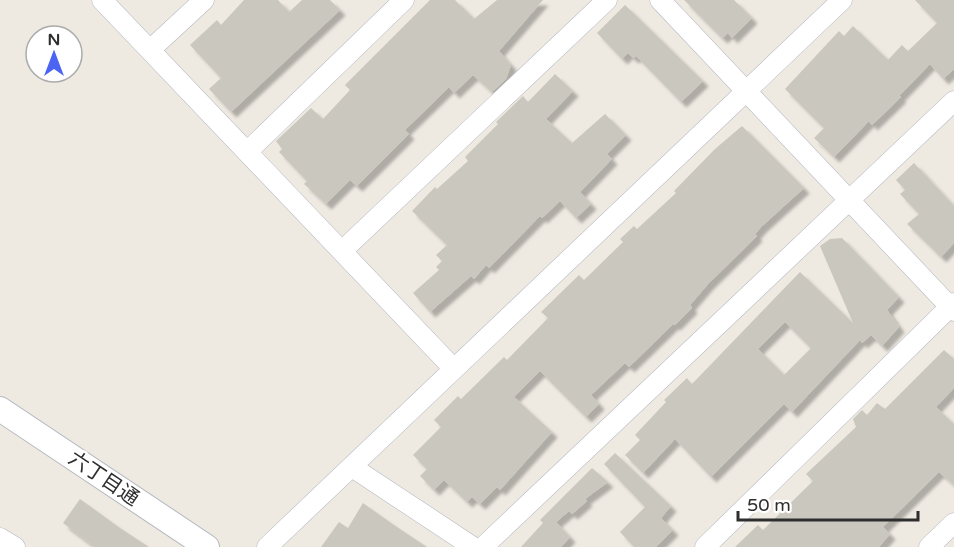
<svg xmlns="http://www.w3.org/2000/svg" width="954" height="547" viewBox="0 0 954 547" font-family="'Varela Round','Noto Sans JP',sans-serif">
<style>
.building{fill:#cac7bf;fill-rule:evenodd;filter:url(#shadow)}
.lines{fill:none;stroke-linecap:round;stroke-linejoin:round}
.minor-casing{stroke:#b4b7c0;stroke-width:21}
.tertiary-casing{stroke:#b4b7c0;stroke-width:26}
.minor{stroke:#fff;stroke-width:20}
.tertiary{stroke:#fff;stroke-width:24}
.labels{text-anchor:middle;stroke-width:5;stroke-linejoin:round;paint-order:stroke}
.street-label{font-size:20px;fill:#2e2e2e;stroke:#fff}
</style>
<defs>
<filter id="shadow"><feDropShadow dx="5.5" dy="5.5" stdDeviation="1.5" flood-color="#0004"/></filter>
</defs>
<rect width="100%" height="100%" fill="#eee9e1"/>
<path class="building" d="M244,0h34l11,12 13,-12h28l10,10 -109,102 -22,-23 12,-11 -31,-33 27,-25 4,5z
M430,0h25l19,19 23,-19h46l-44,51 12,14 -5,14 -14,13 -19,-17 -19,18 -5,-6 -44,43 4,4 -52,52 -7,-6 -24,24 -22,-20 3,-3 -28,-29 3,-3 -6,-8 35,-33 12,11 27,-29 -5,-5z
M684,0h50l18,18 -20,20 -4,-5 -6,5z
M915,0h39v69l-11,10 -13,-15 -31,32 2,1 -29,28 -3,-4 -35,36 -20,-19 10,-10 -39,-39 54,-58 5,5 9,-10 35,34 14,-15 6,6 29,-28z
M625,5l78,76 -22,21 -45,-46 -3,2 -5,-5 -6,6 -25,-26z
M555,74l18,17 -27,28 26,24 33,-29 21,21 -19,19 5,5 -32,33 11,12 -15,14 -16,-17 -18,17 -2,-2 -51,52 -3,-3 -12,14 -3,-3 -41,36 -17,-19 26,-23 -3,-3 6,-6 -6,-6 11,-10 -35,-34 23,-24 2,2 31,-28 -3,-4 33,-33 -2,-2 27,-26 5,6z
M742,126l62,62 -43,39 -6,7 2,2 -49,48 -18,21 2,3 -17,17 -2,-1 -44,43 -4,-4 -34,32 8,9 -13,13 -46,-46 -26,26 38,35 -52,58 -3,-3 -17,17 -8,-7 -5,5 -23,-22 -10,10 -14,-14 7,-7 -14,-14 28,-28 -7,-7 24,-24 3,3 43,-42 3,3 41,-42 -7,-6 38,-37 5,5 39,-38 -3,-3 14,-13 3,3 39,-36 -2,-2 41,-42z
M914,163l40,43v37l-13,14 -34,-33 12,-10 -19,-20 5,-4 -9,-10z
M842,238l57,59 -12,13 12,17 -17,19 -11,-11 -9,8 -2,-3 -68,72 -8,-8 -73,73 -36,-38 -32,34 -18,-18 15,-15 -5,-5 31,-33 -2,-2 23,-22 5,6 108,-112 53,51 -33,-77 10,-7zM785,322l26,26 -27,27 -26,-26z
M944,350l10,9v29l-18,19 18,17v61l-15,-13 -56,55 7,7 -11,13h-144l23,-22 5,5 50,-49 -7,-7 50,-47 -3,-8 9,-9 5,5 10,-12 8,6z
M615,453l56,53 -10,12 12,12 -17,17h-22l-14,-15 25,-25 -41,-43z
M592,468l16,14 -23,17 2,2 -15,13 -3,-3 -13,11 14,15 -9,10h-40l22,-24 -3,-3z
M80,499l40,29 29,19h-54l-32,-24z
M363,503l31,22 33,22h-106l18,-25 9,6z"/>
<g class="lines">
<defs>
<path id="minor" d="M102,0l352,369
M660,0l294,311
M150,50l54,-50
M247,152l157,-152
M342,251l265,-251
M352,467l121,80
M0,538l15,9
M267,547l575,-547
M483,547l471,-446
M705,547l249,-244
M929,547l25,-24"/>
<path id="tertiary" d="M0,409l207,138"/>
</defs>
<use href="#minor" class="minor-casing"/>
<use href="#tertiary" class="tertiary-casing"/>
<use href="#minor" class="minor"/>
<use href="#tertiary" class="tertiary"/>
</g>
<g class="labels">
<g class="street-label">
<text transform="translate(104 478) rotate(34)" y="7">六丁目通</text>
</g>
</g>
<g transform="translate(54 54)"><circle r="28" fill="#ffffff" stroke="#ababab" stroke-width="1.5"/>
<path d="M0-4.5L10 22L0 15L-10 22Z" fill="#4b65f2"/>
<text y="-9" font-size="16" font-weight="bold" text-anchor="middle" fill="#2e2e2e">N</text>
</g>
<path d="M738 511v9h180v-9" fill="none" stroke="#2e2e2e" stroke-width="3"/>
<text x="747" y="511" font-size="18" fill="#2e2e2e" stroke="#ffffff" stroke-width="4.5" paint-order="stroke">50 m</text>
</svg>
